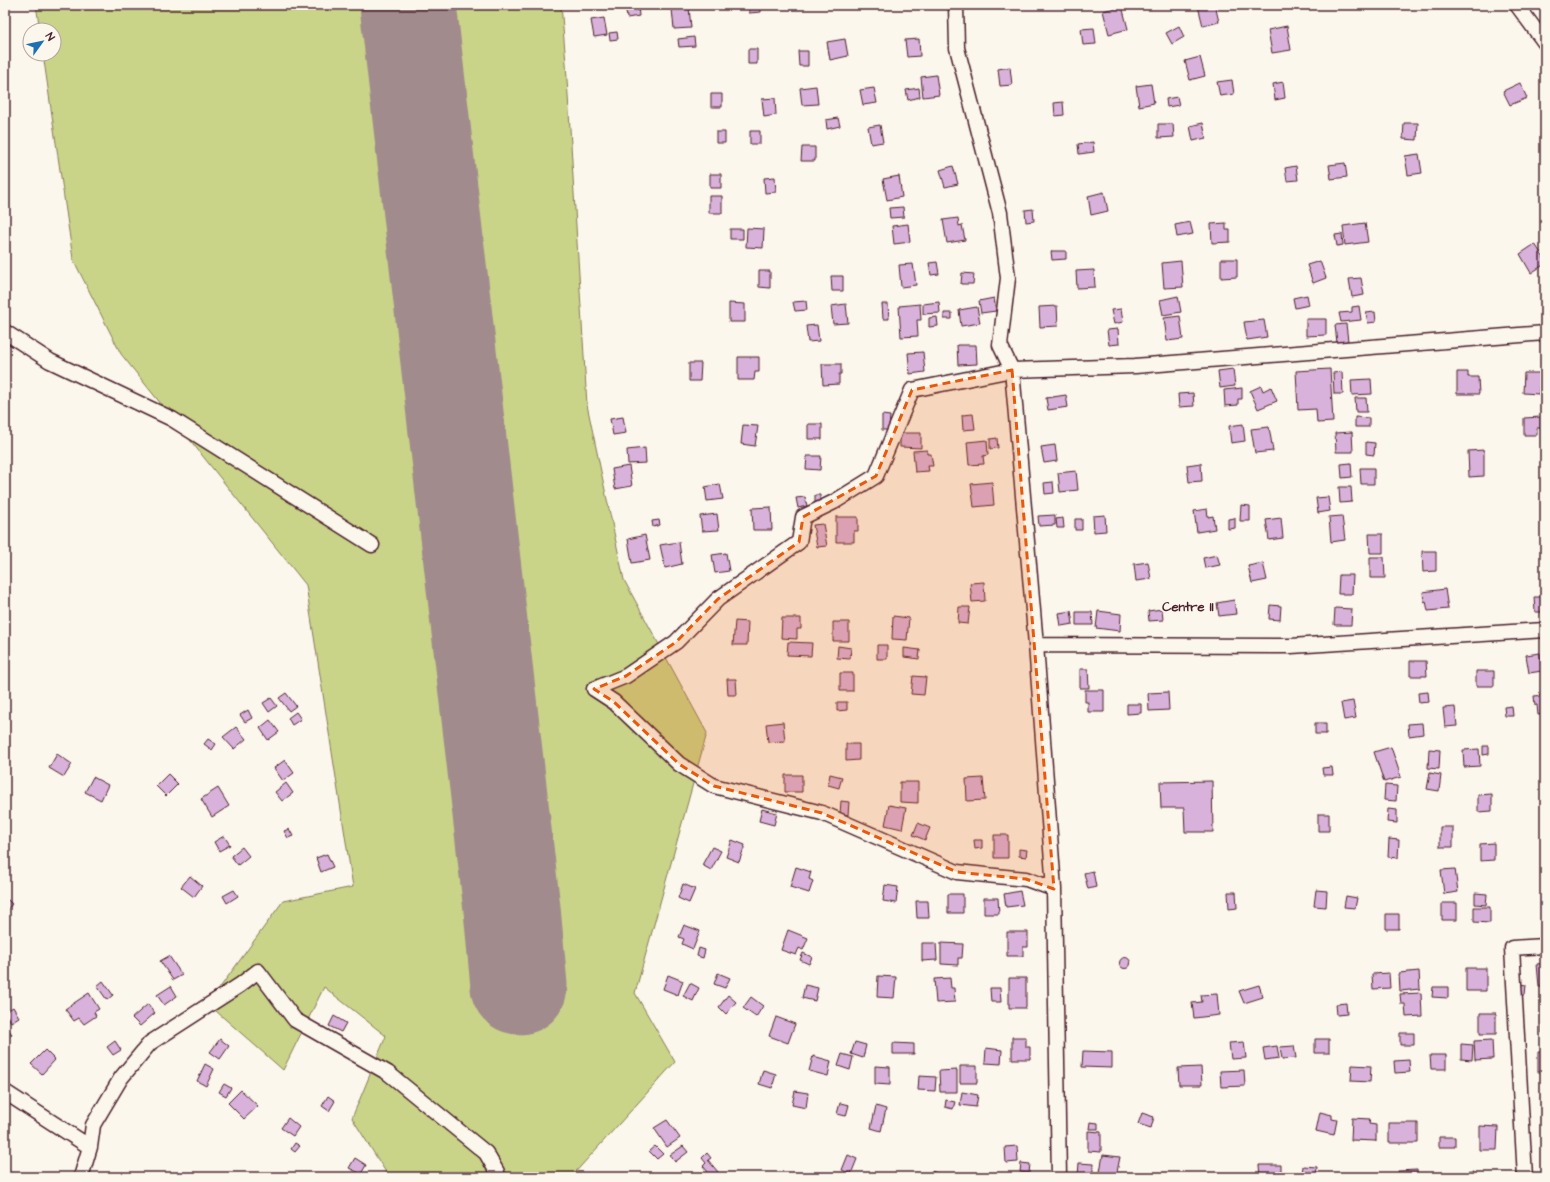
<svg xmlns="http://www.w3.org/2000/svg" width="1550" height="1182" viewBox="0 0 1550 1182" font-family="'Architects Daughter',sans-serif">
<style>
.green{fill:#c9d488;stroke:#8a7a5a}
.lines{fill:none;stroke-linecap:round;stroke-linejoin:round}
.runway{stroke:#a28b8c;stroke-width:97}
.building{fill:#d9b2db;stroke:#4a1f2b}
.minor-casing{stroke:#4a1f2b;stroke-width:17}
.minor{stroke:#fbf7ec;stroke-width:14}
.marked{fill:#e8590c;fill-opacity:0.2;stroke:#e8590c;stroke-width:3;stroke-dasharray:8 5;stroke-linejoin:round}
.labels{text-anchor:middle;stroke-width:3.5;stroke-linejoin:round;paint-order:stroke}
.neighbourhood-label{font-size:13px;font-weight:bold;fill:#4a1f2b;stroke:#fbf7ec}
</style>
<rect width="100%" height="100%" fill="#fbf7ec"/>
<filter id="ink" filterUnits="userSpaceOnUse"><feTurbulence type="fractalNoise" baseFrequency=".025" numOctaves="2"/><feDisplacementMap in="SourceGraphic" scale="8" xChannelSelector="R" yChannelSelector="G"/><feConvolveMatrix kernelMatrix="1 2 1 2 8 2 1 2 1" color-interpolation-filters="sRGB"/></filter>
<g filter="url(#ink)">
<path class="green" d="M36,5h525l5,58 21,342 37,175 83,153 -72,260 40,69 -104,115h-182l-37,-59 34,-82 -62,-49 -41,83 -75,-66 75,-103 70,-14 -47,-302 -185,-231 -48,-95 -30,-205h11v-24h-14z"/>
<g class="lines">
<path class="runway" d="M408,5l104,904 7,77"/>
</g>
<path class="building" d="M625,5h13l1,11 -12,2z
M749,5h12v7l-12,1z
M1203,5h12l4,17 -16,4 -5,-20z
M1122,6l6,23 -19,5 -6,-23z
M689,7l2,21 -17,1 -2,-20z
M604,18l3,17 -13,2 -3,-17z
M1179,26l5,11 -12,7 -6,-11z
M1287,26l4,24 -19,3 -4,-23z
M1094,28l2,16 -13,1 -2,-16z
M617,32l1,7 -8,1 -1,-7z
M694,37l1,9 -16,1 -1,-8z
M845,39l3,17 -18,4 -3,-18z
M919,39l1,17 -13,1 -2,-17z
M748,49h9v15h-9z
M798,51h10v15h-9z
M1200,57l5,19 -15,4 -5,-19z
M1010,67l2,18 -12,1 -2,-17z
M936,75l3,20 -16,2 -2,-20z
M1232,80l2,14 -14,2 -3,-14z
M1283,82l2,16 -10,2 -2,-16z
M1520,83l7,15 -17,7 -7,-14z
M1151,84l3,19 -15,3 -3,-20z
M816,86l2,18 -16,1 -2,-17z
M874,88l3,15 -14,2 -3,-15z
M919,88l1,9 -12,3 -2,-10z
M711,94h11v13h-11z
M1177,97l2,8 -12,2 -1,-8z
M775,98l1,17 -12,2 -2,-18z
M1063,102l1,13 -9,1 -1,-13z
M838,118l2,8 -13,3 -1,-9z
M1203,123l3,15 -13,3 -3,-15z
M1404,123h14l-1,17 -14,-1z
M1158,124h15l1,13 -16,1z
M880,125l3,17 -12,2 -3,-17z
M750,131h10v13h-10z
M716,132h9v11h-9z
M1093,142l1,10 -15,2 -1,-10z
M802,147h13v14h-14z
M1419,154l3,19 -14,2 -3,-19z
M1345,163l2,14 -16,2 -2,-14z
M953,166l5,18 -13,3 -5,-17z
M1296,166l2,14 -11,1 -2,-13z
M710,174h11v14h-11z
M899,176l3,21 -15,3 -4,-21z
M775,177l1,15 -11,1 -1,-15z
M1104,192l4,19 -17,4 -3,-19z
M709,196h13v17h-13z
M903,207l1,10 -14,1 -1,-10z
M1033,209l1,12 -8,1 -1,-12z
M958,218l1,8 3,-1 3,15 -18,3 -4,-23z
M1190,222l3,12 -16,3 -2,-12z
M1226,223v7h4v12l-18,1 -1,-19z
M1365,223l3,19 -23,3 -2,-19z
M908,224l2,18 -16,2 -2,-18z
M747,228l17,1 -1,19 -17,-1z
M730,229h13v10h-13z
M1342,234l1,11 -6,1 -2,-11z
M1535,244l10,16v4l-14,9 -11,-19z
M1051,251h15v8l-14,1z
M1221,259h16v18l-16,1z
M1181,261l2,26 -19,1 -2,-25z
M1320,261l6,17 -13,5 -6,-18z
M937,262l2,12 -8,1 -2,-12z
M913,264l3,21 -15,2 -2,-22z
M1094,270l1,17 -18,1 -1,-17z
M759,271h11v17l-11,-1z
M962,273l12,1 -1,10h-12z
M831,276h12v15h-11z
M1361,278l3,17 -12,2 -3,-18z
M1307,295l2,10 -14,3 -2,-10z
M1178,296l3,16 -18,3 -3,-15z
M994,298l2,13 -15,2 -2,-12z
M806,301l1,9 -12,1 -2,-9z
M939,302l1,11 -17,1v-10z
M729,303l16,1v18h-16z
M846,304l2,19 -15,1 -2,-18z
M882,304h6l1,15h-6z
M920,304l1,16h-4l1,16 -17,1 -2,-31z
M1057,306l1,20 -18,1 -1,-20z
M1359,306l2,14 -20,2 -2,-9 13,-1v-5z
M977,307l3,16 -19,3 -2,-16z
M1121,309l2,13 -9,2 -3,-14z
M1375,312l1,10 -8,1 -2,-10z
M944,313h8v6h-8z
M1180,316l3,23 -16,2 -3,-23z
M937,317l1,9 -9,1v-9z
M1306,319h20v16l-20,1z
M1264,320l3,17 -20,3 -3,-18z
M1346,324l2,17 -11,2 -2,-18z
M817,325l2,16 -11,1 -2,-16z
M1118,329l1,15 -10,1 -2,-15z
M957,345h19l1,19 -19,1z
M923,352l2,20 -15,2 -2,-21z
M738,357h21v15h-4l-1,8h-16z
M689,363h12l-1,18h-11z
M822,364h19v10h-2v10l-16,1z
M1233,369l2,17 -15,2 -2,-17z
M1330,369l3,53 -16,1 -1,-14 -18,1 -2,-39z
M1342,372l1,22h-9l-1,-21z
M1457,372h11v5h10l1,17h-22z
M1524,373h16l-1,21 -16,-1z
M1371,379l1,15 -20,1 -1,-15z
M1261,386l2,5 8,-4 6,14 -19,8 -8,-18z
M1242,388v11h-4v6l-13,1 -1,-16z
M1193,393l1,13 -15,1 -1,-13z
M1066,395l2,12 -20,3 -2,-12z
M1355,398h11l1,14h-11z
M973,414l2,15 -12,1 -1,-15z
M882,415l8,1 -1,14h-7z
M623,417l3,16 -13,2 -3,-16z
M1355,417l14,1v9h-14z
M1541,417v11h-4v7h-13v-17z
M808,424h14v15h-14z
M1243,424l2,17 -14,2 -2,-17z
M743,425l15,1 -3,20 -14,-2z
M1269,427l4,24 -18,2 -4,-24z
M1352,432l1,20h-17l-1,-19z
M900,433h21v15l-21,-1z
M997,438l1,10 -8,1v-10z
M987,440l1,15 -5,1 1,8 -15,1 -2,-23z
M1366,442l9,1 -1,12 -8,-1z
M1055,445l2,16 -13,2 -3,-16z
M645,448l1,15 -18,1 -1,-14z
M927,450v4h4l2,12h-5l1,5 -14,1 -2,-21z
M1484,450v26l-15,1 -1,-26z
M807,456h14l-1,14 -14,-1z
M1201,463l1,18 -13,1 -2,-17z
M1351,463l1,14 -10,1 -1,-14z
M629,466l3,20 -17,3 -3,-20z
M1360,468h14v16h-13z
M1076,471l2,19 -18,2 -2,-19z
M992,482l2,23 -20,2 -3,-23z
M1053,482l1,11 -9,1 -1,-11z
M720,484l3,15 -16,2 -2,-14z
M1339,487h12l1,15 -12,1z
M815,495h5v11h-5z
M805,497l2,9 -9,2 -2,-10z
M1328,497l2,14 -12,2 -2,-15z
M1241,505l9,1v15h-10z
M771,507l1,23h-19l-1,-22z
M1207,509l1,8 5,-1 2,13 -18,3 -3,-21z
M717,514l2,16 -17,1 -2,-15z
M1055,515v10l-16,1 -1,-10z
M1105,515l1,16 -12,1 -1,-16z
M1342,516l3,24 -14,2 -2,-25z
M836,517h22v14h-4v11h-18z
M1063,518l1,10h-7l-1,-9z
M1235,518v10l-7,1v-10z
M1281,518l2,20 -14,2 -3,-20z
M1075,519h7v11h-7z
M659,520l1,5 -7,2 -1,-6z
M823,524l4,22 -10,1 -4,-22z
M1369,534h14v19h-13z
M645,535l5,25 -18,3 -4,-24z
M679,542l3,22 -17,4 -5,-23z
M1422,551h14v20l-13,1z
M726,553l3,18 -14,2 -3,-18z
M1217,555l3,10 -15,3 -2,-10z
M1370,557h14l1,21h-15z
M1148,562l3,17 -15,2 -2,-17z
M1263,563l4,17 -15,3 -4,-17z
M1339,575h14l-1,19h-14z
M984,582l1,19 -13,1 -2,-19z
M1445,589l3,20 -20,2 -2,-10 -2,1 -1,-10z
M1534,597h11v15h-10z
M1234,600l2,14 -17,2 -2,-13z
M1270,605l11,1 -1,14 -11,-1z
M959,607h11l-2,17 -10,-1z
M1335,608l17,1 -1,16h-17z
M1162,609l1,11 -14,1 -1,-10z
M1071,611l2,13 -12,2 -2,-13z
M1098,611l23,3 -1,17 -24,-3z
M1076,612h16l1,13h-17z
M893,616l16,2 -2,22 -15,-1z
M782,618h19v11h-4v10l-16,-1z
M735,621l13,1 -1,23h-14z
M833,622h16v19h-16z
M788,642l24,1 -1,13 -24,-1z
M877,645h10v14h-10z
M838,646l13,2 -1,11 -13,-1z
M904,648l16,2 -1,9 -15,-2z
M1540,653l2,18 -13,2 -3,-18z
M1410,661h16l1,15h-17z
M1080,669h8l1,19h-9z
M1476,671h18v15h-18z
M840,673h13v18h-13z
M913,676l13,1 -2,18 -13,-1z
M727,679h9l1,16h-9z
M1085,690h19v22h-16v-10h-3z
M1168,692l1,18 -20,1 -1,-18z
M1428,692l1,10 -10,1 -1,-10z
M286,693l10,13 -7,5 -10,-13z
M1545,695v19l-7,1 -1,-10h-2l-1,-9z
M271,698l6,8 -8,6 -6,-9z
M1353,701l3,17 -12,2 -3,-17z
M837,702h10v8l-10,1z
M1127,704h14v9l-14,1z
M1512,706l1,10h-8l-1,-9z
M1455,707l2,19 -12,1 -2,-19z
M248,710l4,8 -7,4 -5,-7z
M296,712l5,7 -9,6 -4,-7z
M270,720l9,12 -11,8 -8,-12z
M783,722l2,19 -17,1 -2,-18z
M1315,723h11v11h-11z
M1422,723l1,11 -14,2 -1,-12z
M236,727l10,12 -12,10 -11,-12z
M208,739l8,5 -4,6 -8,-6z
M846,744h13v16l-13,1z
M1483,746h6v8l-6,1z
M1391,747l10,30 -17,5 -10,-30z
M1429,749l11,1 -1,19 -11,-1z
M1479,749l1,17 -16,1 -1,-17z
M57,754l15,10 -8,13 -15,-9z
M285,760l9,13 -11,8 -9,-13z
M1332,767l1,8h-10l-1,-7z
M1430,773l11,2 -2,16 -12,-2z
M168,774l10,10 -12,12 -10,-10z
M830,774l12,3 -3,11 -11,-3z
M785,775h17v17h-17z
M93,777l15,8 -7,15 -16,-8z
M983,778l2,22 -18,1 -1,-22z
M1212,781l1,51h-28l-1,-24h-23l-1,-26z
M900,782h18v21l-18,-1z
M286,783l7,10 -11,8 -7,-9z
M1385,785l12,1 -1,15 -12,-1z
M218,788l11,18 -17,11 -11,-18z
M1492,794v17l-14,1v-17z
M841,801l8,1 -1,13 -8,-1z
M889,805l17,3 -4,21 -17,-4z
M762,809l15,4 -3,12 -15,-4z
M1388,809l9,1v13l-10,-1z
M1318,814h11v17h-11z
M918,823l12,5 -5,12 -12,-5z
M1440,827h13v20h-13z
M289,829l4,7 -5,2 -4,-7z
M994,835h14v23h-14z
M224,836l6,9 -11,6 -5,-9z
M1389,839l10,1 -1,18 -10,-1z
M732,840l13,5 -6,17 -13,-5z
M974,840h8v8l-7,1z
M1494,843v17l-14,1v-17z
M242,847l7,9 -11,9 -7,-9z
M712,847l9,4 -10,19 -9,-5z
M1019,849l8,1 -1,7 -7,-1z
M327,854l6,13 -12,5 -5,-14z
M796,867l15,5 -2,7 4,2 -4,12 -19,-6z
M1455,869l3,23 -14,2 -3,-24z
M1093,871l3,16 -8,2 -4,-16z
M190,876l12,10 -8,11 -13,-10z
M683,884l12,5 -6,14 -11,-5z
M885,885l13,2 -2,16 -13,-2z
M234,890l4,6 -11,7 -4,-7z
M1316,890l11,1 -1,16 -12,-1z
M1020,891l3,14 -17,2 -2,-13z
M1228,892h8l1,16 -8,1z
M1475,893l12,1 -1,11 -11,-1z
M948,894h15v19h-15z
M1346,896l11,2 -2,10 -11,-1z
M5,897l7,7 -7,8z
M984,898h14l1,16h-15z
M916,901h12l1,17h-12z
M1442,903h15v17h-15z
M1474,907h16v16l-16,-1z
M1386,914h13v15h-13z
M684,925l16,6 -7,18 -11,-5 2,-5 -5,-2z
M788,930l20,8 -5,12 -4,-2 -3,7 -15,-5z
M1007,932h21v15h-5v9h-16z
M922,943h14l1,17 -15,1z
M941,943l22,1 -1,14h-4v7l-17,-1z
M699,948l6,2 -2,8 -6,-2z
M803,953l9,4 -3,7 -9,-4z
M169,956l13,19 -9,5 -13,-19z
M1119.5 963a5.5 5.5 0 1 1 11 0a5.5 5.5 0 1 1-11 0Z
M1545,963v24h-6l-2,-23z
M1466,968h20v23h-20z
M1419,971l1,18 -20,2 -1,-18z
M718,973l12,5 -5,10 -11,-4z
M1389,973l1,15 -17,1 -1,-15z
M668,975l15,6 -5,14 -15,-6z
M878,976l18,1 -2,21 -17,-1z
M950,978l1,10h3l1,14 -19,1 -2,-24z
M1009,978h17v30h-17z
M103,981l10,14 -6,5 -10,-14z
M690,983l9,5 -6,13 -10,-5z
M1520,984l6,1 -1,10h-6z
M805,985l13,3 -3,13 -13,-3z
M1259,985l4,12 -19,6 -5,-12z
M171,986l6,10 -13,9 -7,-10z
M1433,987h15v11l-16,-1z
M990,988h10l1,14h-10z
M89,993l10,16 -5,3 2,4 -12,8 -5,-6 -5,3 -9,-12z
M1421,993l1,23 -16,1 -1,-13h-4l-1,-10z
M1217,994l2,21 -25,3 -2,-15 10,-1 -1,-7z
M728,995l8,7 -10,12 -7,-7z
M751,997l12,9 -7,11 -13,-9z
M1346,1003l1,11 -10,1 -1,-11z
M148,1004l7,9 -15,13 -8,-8z
M13,1007l6,10 -8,5 -6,-10z
M1542,1008h3v25h-3z
M1480,1013h16v21h-16z
M334,1016l12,7 -5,9 -12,-6z
M776,1017l19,7 -7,19 -19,-7z
M7,1028l5,6 -7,6v-10z
M1400,1033h14v12h-14z
M1012,1037h14v10h4v12h-18z
M220,1039l9,7 -9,13 -10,-7z
M1315,1039h14v14h-14z
M1492,1040l1,19 -18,1 -1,-19z
M115,1041l6,9 -8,5 -6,-8z
M855,1042l11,3 -3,13 -12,-4z
M1244,1042l2,16 -15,1 -2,-16z
M893,1043l21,1v10h-21z
M1461,1044l12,1 -1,15 -11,-1z
M1277,1046l2,12 -14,2 -2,-12z
M1294,1046l2,12 -14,1 -2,-12z
M986,1048l16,2 -1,14 -16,-1z
M45,1050l10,10 -13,14 -11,-10z
M1083,1051l29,1v16l-30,-1z
M1538,1051h7v21h-7z
M842,1054l11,3 -3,13 -12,-4z
M1430,1055h16v14h-15z
M813,1056l18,5 -3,15 -19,-5z
M1409,1060l1,12 -15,1 -1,-12z
M205,1064l9,5 -8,17 -9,-5z
M1352,1065l19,1 -1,16 -19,-1z
M875,1066l15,1v18l-15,-1z
M960,1066h17v17h-17z
M1201,1067l1,18h-23l-1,-17z
M763,1070l13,4 -4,14 -13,-4z
M957,1070v22h-17l-1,-21z
M1244,1070l1,16 -24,1 -1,-16z
M919,1076l17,1 -1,14 -17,-1z
M224,1084l7,4 -5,8 -7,-4z
M241,1090l17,16 -14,13 -16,-16z
M795,1091l13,2 -2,15 -14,-3z
M962,1092l16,3 -2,12 -16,-2z
M328,1096l7,5 -6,10 -7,-5z
M946,1100l9,2 -2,7 -8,-2z
M840,1103l9,2 -3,11 -9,-2z
M876,1106l10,3 -5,22 -10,-3z
M1320,1112l12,3v4l5,1 -3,15 -18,-4z
M1142,1113l12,4 -3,11 -13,-4z
M288,1118l11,9 -6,9 -12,-8z
M1352,1118l18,1 -1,5 7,1v16l-25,-1z
M667,1120l13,18 -13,9 -13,-19z
M1090,1122l8,1v6h-9z
M1389,1123h29v20h-29z
M1480,1126l18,1 -1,23h-17z
M1088,1131l13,1v20l-13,-1z
M1439,1137h16v10h-16z
M295,1143l5,3 -5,6 -4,-3z
M655,1146l8,8 -6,5 -8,-8z
M683,1146l5,6 -13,10 -5,-7z
M1017,1146l1,16 -12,1 -1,-16z
M707,1153l4,5 -3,2 10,12 -6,5 -9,-11 3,-3 -4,-5z
M848,1155l9,4 -6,15 -9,-4z
M1103,1155l17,2 -4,20h-17z
M355,1158l11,7 -5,9 -12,-6z
M1021,1163l9,1 -1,9 -9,-1z
M1079,1163l14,1v13l-15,-1z
M1259,1165h22v12h-21z
M1303,1166l14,1 -1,9 -14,-2z
M1417,1170l1,7h-19l-1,-6z
M931,1171l18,6h-20z
M1473,1171l1,6h-19l-1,-4z"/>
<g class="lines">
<defs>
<path id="minor" d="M956,5l1,43 43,165 8,65 -8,67 12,25 24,275 18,244 5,288
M1517,5l28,38
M5,332l45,29 122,58 200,126
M1036,645l255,1 254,-16
M594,689l32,-13 50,-34 42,-43 81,-57 4,-25 31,-15 42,-26 36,-86 100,-20 123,-4 410,-33
M594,689l20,13 65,62 35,22 108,27 135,59 69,7 28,10
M5,1092l85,55
M81,1177l9,-30 3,-22 28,-47 29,-35 90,-58 18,-14 37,49 93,53 98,80 11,19 1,5
M1525,1177l-13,-229 33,-2"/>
</defs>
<use href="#minor" class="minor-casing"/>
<use href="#minor" class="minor"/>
</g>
</g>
<path class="marked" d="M1012,370l42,519 -28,-10 -69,-7 -135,-59 -108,-27 -35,-22 -65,-62 -20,-13 32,-13 50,-34 42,-43 81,-57 4,-25 73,-41 36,-86z"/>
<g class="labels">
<g class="neighbourhood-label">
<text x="1188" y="611">Centre II</text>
</g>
</g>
<rect width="1550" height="1182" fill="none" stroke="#fbf7ec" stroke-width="20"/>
<rect x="10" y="10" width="1530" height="1162" fill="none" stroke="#4a1f2b" stroke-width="1.5" filter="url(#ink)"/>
<g transform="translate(42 42) rotate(57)"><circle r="19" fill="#fbf7ec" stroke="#b4a19f"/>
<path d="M0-3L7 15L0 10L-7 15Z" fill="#1f6fb2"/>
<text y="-6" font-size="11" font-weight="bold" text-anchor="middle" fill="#4a1f2b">N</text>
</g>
</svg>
